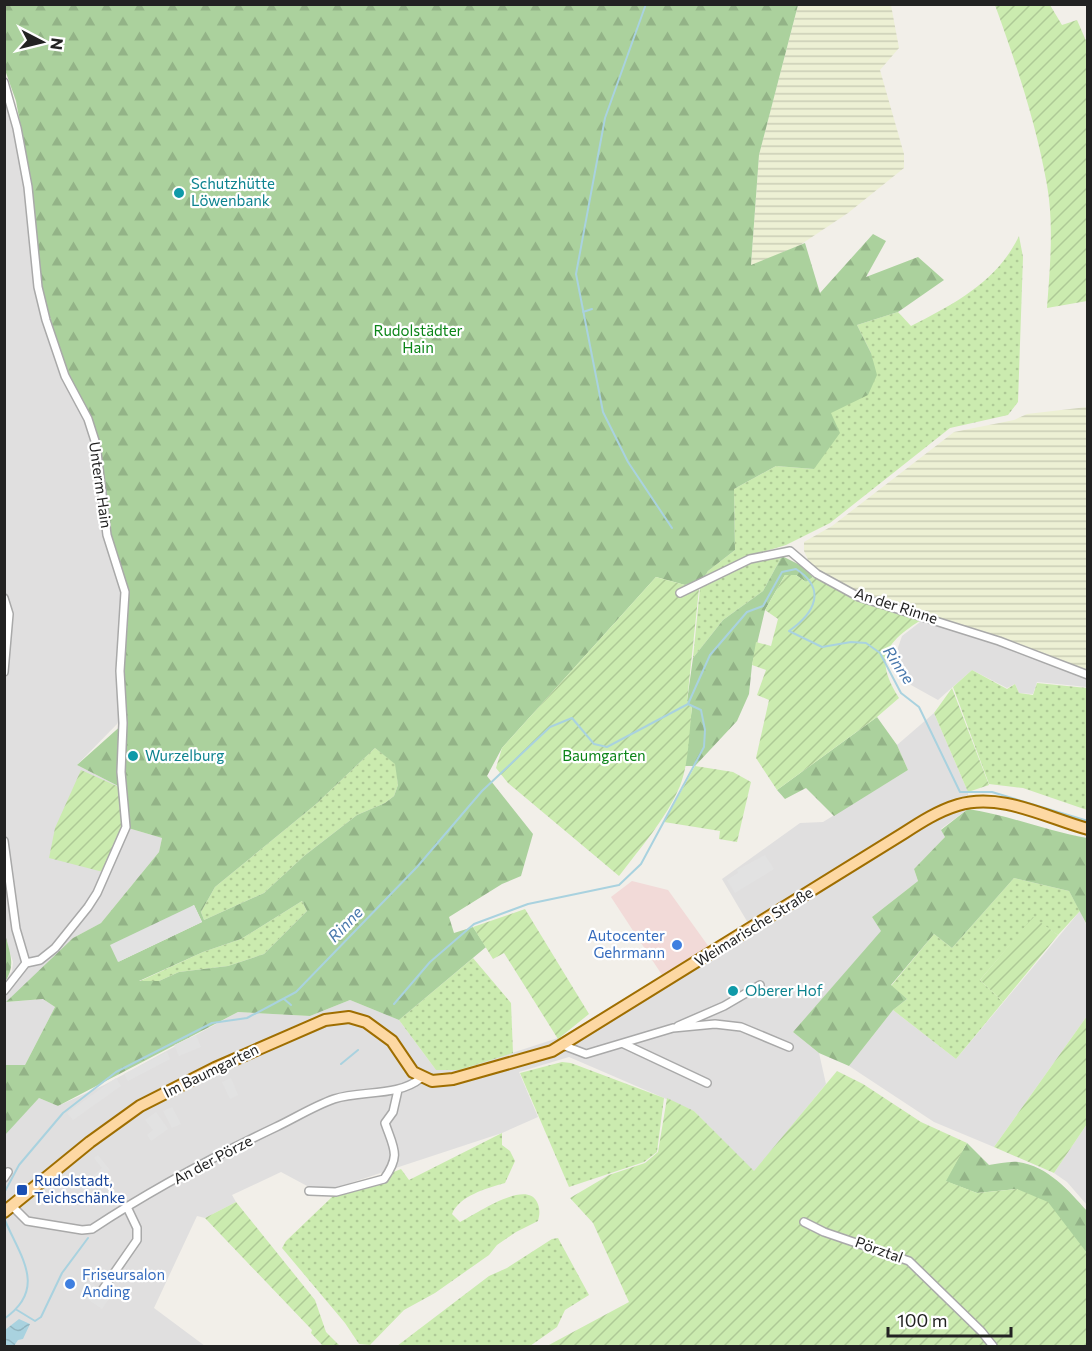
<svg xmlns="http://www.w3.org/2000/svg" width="1092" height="1351" viewBox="0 0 1092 1351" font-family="Commissioner,sans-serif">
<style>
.residential{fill:#e0dfdf}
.commercial{fill:#f2dad8}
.farmland{fill:url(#farmland-rules)}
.grass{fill:url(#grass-dots)}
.forest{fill:url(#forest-firs);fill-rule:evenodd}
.garden{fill:url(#garden-furrows)}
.parking{fill:#e2e2e2}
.water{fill:url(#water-waves)}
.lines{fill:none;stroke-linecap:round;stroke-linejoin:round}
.stream{stroke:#a9d2df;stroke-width:2}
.minor-casing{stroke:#a9a9a9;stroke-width:10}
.primary-casing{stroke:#9f6e00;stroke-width:14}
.minor{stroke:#fff;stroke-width:7}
.primary{stroke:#fdd8a3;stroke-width:10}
.culture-dot{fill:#0f9aa8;stroke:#fff;stroke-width:2}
.shop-dot{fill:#3f7fe0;stroke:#fff;stroke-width:2}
.transit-dot{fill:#1a4fb4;stroke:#fff;stroke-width:2}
.labels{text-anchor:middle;stroke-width:4.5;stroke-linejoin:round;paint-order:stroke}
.culture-label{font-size:15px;fill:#0d838f;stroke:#fff;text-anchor:start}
.park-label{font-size:15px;fill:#0b8518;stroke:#fff}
.street-label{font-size:15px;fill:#222;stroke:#fff}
.shop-label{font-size:15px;fill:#366cbe;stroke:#fff;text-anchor:end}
.transit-label{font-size:15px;fill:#164399;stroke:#fff;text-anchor:start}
.water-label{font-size:16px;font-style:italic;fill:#4978ac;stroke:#fff}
</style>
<defs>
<pattern id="farmland-rules" width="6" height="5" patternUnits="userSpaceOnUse" patternTransform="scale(1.5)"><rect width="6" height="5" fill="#edf0d4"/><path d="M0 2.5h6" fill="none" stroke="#cbceb6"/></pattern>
<pattern id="grass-dots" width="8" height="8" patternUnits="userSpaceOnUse" patternTransform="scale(1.5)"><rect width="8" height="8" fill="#cbebaf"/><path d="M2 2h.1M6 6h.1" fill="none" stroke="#aec996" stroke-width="1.8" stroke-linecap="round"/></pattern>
<pattern id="forest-firs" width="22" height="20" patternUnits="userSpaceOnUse" patternTransform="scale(1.5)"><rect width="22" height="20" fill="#abd19d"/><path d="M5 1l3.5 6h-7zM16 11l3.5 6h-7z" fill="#93b387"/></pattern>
<pattern id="garden-furrows" width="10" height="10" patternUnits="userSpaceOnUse" patternTransform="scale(1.5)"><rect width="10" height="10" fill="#cbebaf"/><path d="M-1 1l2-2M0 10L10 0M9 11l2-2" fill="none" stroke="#aec996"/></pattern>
<pattern id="water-waves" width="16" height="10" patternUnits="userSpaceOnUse" patternTransform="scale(1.5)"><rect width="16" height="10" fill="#a9d2df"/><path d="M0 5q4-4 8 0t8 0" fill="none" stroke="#91b4bf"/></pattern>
</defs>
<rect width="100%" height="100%" fill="#f2efe9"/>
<path class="residential" d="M4,90l16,65 24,168 48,118 6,26 4,58 22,67 -7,82 2,48 -42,43 47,24 4,39 34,10 -3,14 -58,71 -28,15 -65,64 35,-3 12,8 -30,58h-21l1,-83 7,-11 1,-9 -9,-28z
M924,619l75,24 88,34v10l-50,-5 -4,12 -14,-1 -4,-9 -8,4 -35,-18 -34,30 -27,-15 -18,-23 9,-26z
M934,713l34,79v17l-27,20 4,8 -31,32 4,12 -46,36 10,14 -89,101 26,21 7,31 -72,88 -60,-61 -125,-54 -50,15 19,45 -36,16 -167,55 -26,-1 -28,-15 -49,23 4,7 -31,16 -8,-2 -43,92 51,38h-200l-1,-211 35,-37 19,8 46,-21 134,-73 72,4 40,-16 49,20 37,50h23l102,-33 187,-114 -26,-44 78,-56 23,-1 85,-52 -11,-25z
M1080,911l7,15v90l-93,131 -60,-25 -85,-56 44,-56 63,49z
M1087,1124v81l-20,-23 -13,-9z"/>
<path class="commercial" d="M632,881l36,9 41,57 -47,28 -51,-78z"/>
<path class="farmland" d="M798,5h93l8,43 -19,22 24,84v14l-56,45 -48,32 -49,21 8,-111z
M1087,407v264l-87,-33 -140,-43 -41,-24 -10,-9 -5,-11v-9l28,-16 122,-94 60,-12 13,-6z"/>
<path class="grass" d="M1019,236l4,21 -5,145 -10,13 -58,13 -120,95 -44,22 -37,11 -46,23 5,-8 27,-21 -1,-61 42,-23 38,3 16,-56 41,-60 -14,-28 41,-13 13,14c43,-22 86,-44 108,-90z
M782,556l-19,35 -40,29 -30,38 7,-70 51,-25z
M972,670l35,19 8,-5 4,9 14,2 4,-12 50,5v122l-64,-22 -34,-4 -36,-97z
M375,748l21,16 2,21 -4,11 -9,7 -28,12 -53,41 -40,37 -60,27 -3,-8 14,-25 100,-82z
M1014,878l55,13 11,20 -22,24 -25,-17 -53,62 23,22 -47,57 -63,-49 14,-11 -16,-13 43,-52 18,14z
M302,901l5,10 -43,43 -36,12 -49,6 -20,9 -21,1 65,-30 38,-13z
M473,958l38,45 2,50 -54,17h-23l-37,-50z
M562,1062l9,1 93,35 -7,54 -13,10 -75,25 -49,-114z
M502,1133v12l8,6 5,10 -10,22c-18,5 -46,13 -53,31l8,8c16,-8 66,-43 77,-20 3,6 3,12 1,19l-22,11 -19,13 -8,10 -54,38 -31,17 -34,35 -11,-1 -14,-21 -63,-75 4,-7 46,-44 69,-28 8,11z
M558,1238l31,57 -24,15 -8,17 -27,19h-133l92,-70 18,-8 45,-29z"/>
<path class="forest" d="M5,5h793l-39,150 -8,110 54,-22 15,50 53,-59 13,7 -20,36 52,-20 26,23 -46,32 -41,13 14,28 6,22 -9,20 -37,18 9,20 -26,36 -38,-3 -42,23 1,61 -27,21 -5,8 -18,6 -29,-8 -154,171 -15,28 46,58 -12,42 -19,8 -53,33 5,16 19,-6 13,20 -87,73 -49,-20 -40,16 -72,-4 -180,94 -19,-8 -34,37v-70h20l30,-58 -12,-8 -37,3 67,-64 28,-15 58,-71 3,-14 -34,-10 -4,-39 -47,-24 47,-42 -3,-52 6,-37 1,-43 -21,-66 -1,-28 -9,-61 -8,-23 -23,-44 -24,-77 -8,-83 -10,-64 -8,-44 -11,-31zM375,748l20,16 3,21 -4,11 -9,7 -28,12 -53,41 -40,37 -60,27 -3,-8 14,-25 100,-82zM302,901l5,10 -43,43 -36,12 -49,6 -20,9h-20l64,-29 38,-13zM194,905l8,17 -84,40z
M782,556l18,9 13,12 -7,5 -10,-7h-11l-20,35 -13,55 -3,29 -12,27 -42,45h-11l8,-58 -5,-7 6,-43 30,-38 40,-29z
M877,717l20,28 11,25 -74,46 -28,-28 -21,11 -8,-9z
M968,809c41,6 78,22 119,29v87l-18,-34 -55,-13 -62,70 -18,-14 -43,51 16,14 -14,11 -44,56 -30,-13 -26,-21 88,-101 -9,-14 46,-36 -4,-12 31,-32 -4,-7z
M5,934c5,19 11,31 0,48z
M967,1143l22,22c9,-1 20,-4 29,-3 30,4 51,29 69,49v42l-70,-64 -40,4 -32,-12z"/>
<path class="garden" d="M995,5h55l12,20 15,-5 10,23v258l-40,7c3,-41 7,-83 0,-123 -11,-62 -31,-122 -52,-180z
M785,575h11l10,7 7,-5 44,22 64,21c-36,23 -47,39 -22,78l-22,19 -100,73 -21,-32 13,-58 -12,-5 9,-25 -14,-5 4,-23 15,4 7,-27 -13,-9z
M656,577l29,8 1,9 13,-5 -12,112 5,6c-3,25 -3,56 -12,79 -14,33 -39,61 -61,90l-111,-93 -12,-15 6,-20z
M952,688l37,97 -21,7 -34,-79z
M695,766l38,6 18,10 -14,60 -18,-3 1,-8 -56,-9z
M81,770l38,17 5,38 -21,47 -54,-14 6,-30z
M525,909l64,105 -31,25 -54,-86 -11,6 -20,-32z
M1033,917l25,18 -55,67 -23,-22z
M1087,1016v108l-33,49 -60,-26z
M837,1071l26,13 58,38 46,21 -21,38 31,12 40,-4 31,13 39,51v93h-540l82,-44 -36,-79 -23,-25 39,-23 36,-12 13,-11 9,-54 27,13 60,60z
M236,1202l79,98 11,32 14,14h-17l-12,-13 1,-3 -107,-112z"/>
<path class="parking" d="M765,855l9,14 -39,24 -8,-13 11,-7 -1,-3z
M194,905l8,17 -84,40 -8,-17z
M196,1035l5,12 -22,9 -5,-11z
M167,1052l3,7 -42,22 -4,-7z
M116,1078l5,8 -48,34 -6,-7z
M231,1078l7,17 -8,4 -8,-17z
M172,1107l9,17 -9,4 -9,-17z
M156,1112l12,17 -17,12 -4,-6 6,-5 -8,-10z
M98,1155l12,15 -17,18 -4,-1 1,-9 12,-10 -8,-10z
M89,1281l22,15 -9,13 -22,-15z"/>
<path class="water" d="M19,1319l11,5 -7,15 -5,1 -4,6h-9v-16z"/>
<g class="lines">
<path class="stream" d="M646,4l-41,114 -29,156 27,138 25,50 44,66
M583,312l9,-3
M284,999l7,6
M394,1004l36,-42 44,-38 54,-20 91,-19 22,-21 63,-117 1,-17 -4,-20 -13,-6
M341,1064l17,-14
M4,1193l15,-28 44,-52 53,-41 96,-49 35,-5 49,-26 121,-125 65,-76 68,-64 22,-9 22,26 13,3 81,-43 22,-49 37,-43 16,-6 19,-34 14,-3c31,20 19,44 -7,62l33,16 29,-5 15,1 14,10 21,40 18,14 41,85h32l96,29
M4,1218c15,37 45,70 0,101
M17,1310l18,11 6,-4 21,-44 26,-35"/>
<defs>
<path id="minor" d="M4,82l13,46 11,59 10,100 8,33 19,56 23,43 8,25 11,91 18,57 -5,79 3,52 -2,49 5,55 -29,66 -9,14 -33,41 -15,12 -14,3 -22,28
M680,593l70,-34 40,-8 27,23 42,23 140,44 89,34
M4,598l5,16 -5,58
M4,841l12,88 10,34
M678,1026l46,-20 36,-21
M624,1044l83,39
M565,1046l21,8 87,-26 42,-4 26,3 48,20
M4,1178l4,-6
M309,1191l27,1 48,-13c17,-24 10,-30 1,-56l8,-11 5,-22
M12,1206l15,15 55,9 10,-1c59,-39 121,-72 184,-102 19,-9 38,-21 58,-28 28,-9 64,-2 87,-21
M804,1222l20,10 85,29 72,70 12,15
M103,1289l34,-49v-12l-10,-21"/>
<path id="primary" d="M4,1212l86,-70 50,-36 75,-38 110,-48 24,-3 17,5 26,19 21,31 19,9 21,-2 99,-28 352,-218c17,-11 34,-22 54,-28 43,-13 89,13 130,24"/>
</defs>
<use href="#minor" class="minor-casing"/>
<use href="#primary" class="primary-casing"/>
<use href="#minor" class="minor"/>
<use href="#primary" class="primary"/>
</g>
<g class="culture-dot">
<circle cx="179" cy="193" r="6"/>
<circle cx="133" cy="756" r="6"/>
<circle cx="733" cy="991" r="6"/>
</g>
<g class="shop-dot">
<circle cx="677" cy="945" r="6"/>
<circle cx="70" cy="1284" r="6"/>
</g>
<rect class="transit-dot" x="16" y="1184" width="12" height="12" rx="3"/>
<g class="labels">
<g class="culture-label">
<text x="191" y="189">Schutzhütte<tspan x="191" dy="17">Löwenbank</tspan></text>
<text x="145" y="761">Wurzelburg</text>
<text x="745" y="996">Oberer Hof</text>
</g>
<g class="park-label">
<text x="418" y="336">Rudolstädter<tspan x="418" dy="17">Hain</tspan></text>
<text x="604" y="761">Baumgarten</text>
</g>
<g class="street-label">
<text transform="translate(100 485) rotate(82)" y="5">Unterm Hain</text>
<text transform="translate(896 606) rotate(18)" y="5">An der Rinne</text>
<text transform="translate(754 927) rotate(-32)" y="5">Weimarische Straße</text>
<text transform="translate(211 1071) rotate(-26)" y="5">Im Baumgarten</text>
<text transform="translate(213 1160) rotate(-28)" y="5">An der Pörze</text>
<text transform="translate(879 1250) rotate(20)" y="5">Pörztal</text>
</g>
<g class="shop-label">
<text x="665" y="941">Autocenter<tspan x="665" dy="17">Gehrmann</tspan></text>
<text x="82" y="1280" text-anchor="start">Friseursalon<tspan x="82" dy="17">Anding</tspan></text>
</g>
<g class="transit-label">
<text x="34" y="1186">Rudolstadt,<tspan x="34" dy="17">Teichschänke</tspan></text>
</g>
<g class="water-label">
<text transform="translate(899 665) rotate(56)" y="6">Rinne</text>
<text transform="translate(345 924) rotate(-46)" y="6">Rinne</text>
</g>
</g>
<rect width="1092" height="1351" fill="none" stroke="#222222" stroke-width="12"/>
<g transform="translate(42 42) rotate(97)" stroke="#ffffff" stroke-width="4.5" paint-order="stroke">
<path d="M0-4.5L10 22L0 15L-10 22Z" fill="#222222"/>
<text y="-9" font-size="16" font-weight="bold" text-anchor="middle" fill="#222222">N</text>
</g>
<path d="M888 1327v9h123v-9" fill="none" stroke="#222222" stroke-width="3"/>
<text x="897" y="1327" font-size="18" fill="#222222" stroke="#ffffff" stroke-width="4.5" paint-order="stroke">100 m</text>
</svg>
